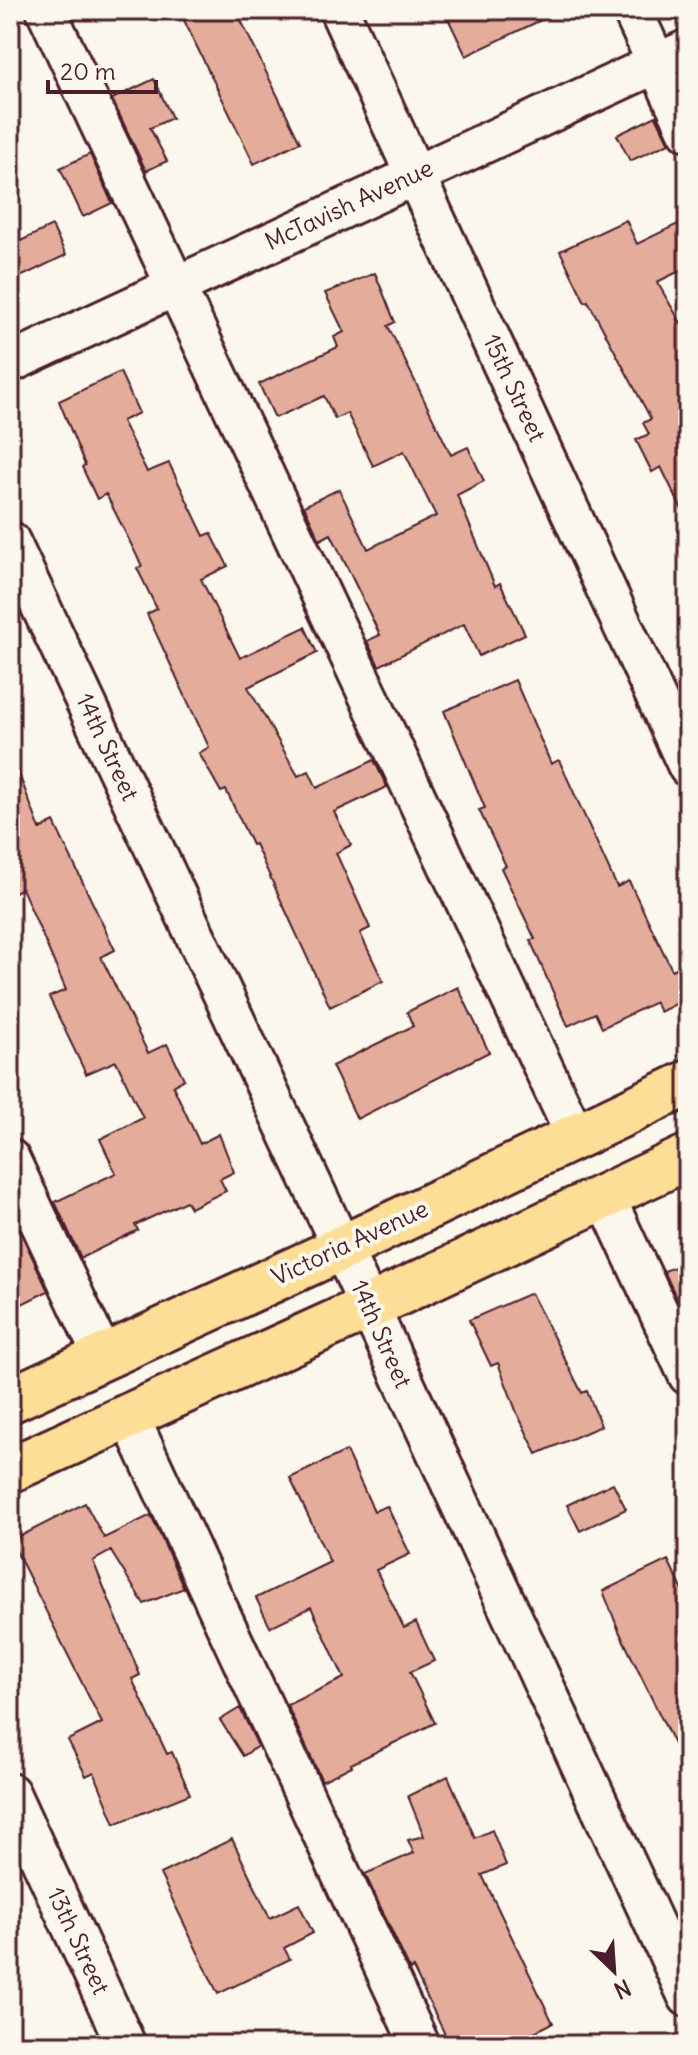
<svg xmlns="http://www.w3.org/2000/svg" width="698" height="2055" viewBox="0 0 698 2055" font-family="Delius,sans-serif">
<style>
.building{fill:#e4ad9b;stroke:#4a1f2b;stroke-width:2}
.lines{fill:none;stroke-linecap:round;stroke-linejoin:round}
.minor-casing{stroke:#4a1f2b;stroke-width:44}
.major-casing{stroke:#4a1f2b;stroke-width:50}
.minor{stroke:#fbf7ec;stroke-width:38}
.major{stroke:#fdde96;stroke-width:44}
.labels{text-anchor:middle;stroke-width:8;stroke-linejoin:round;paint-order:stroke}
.street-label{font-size:24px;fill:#4a1f2b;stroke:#fbf7ec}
</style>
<rect width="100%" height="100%" fill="#fbf7ec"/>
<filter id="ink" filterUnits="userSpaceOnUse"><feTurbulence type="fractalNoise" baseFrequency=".0125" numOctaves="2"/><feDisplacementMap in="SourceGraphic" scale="16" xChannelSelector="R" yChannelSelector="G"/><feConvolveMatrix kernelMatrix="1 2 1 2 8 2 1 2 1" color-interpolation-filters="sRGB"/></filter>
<g filter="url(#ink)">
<path class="building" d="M179,10h57l64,132 -46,22z
M444,10h118l-96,46z
M154,79l18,39 -22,10 17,33 -21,10 -34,-72z
M656,116l13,27 -39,18 -13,-26z
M90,154l22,49 -29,14 -23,-49z
M688,219v48l-31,15 31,53v187l-27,-55 -9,5 -16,-32 13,-6 -6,-11 8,-4 -63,-118 -3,1 -25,-51 66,-31 11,24z
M52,226l14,29 -56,27v-36z
M375,273l20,49 -7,4 63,129 17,-8 16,34 -27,14 38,91 5,-3 25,51 -46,22 -15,-32 -85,42 -12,-25 13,-6 -49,-101 -11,6 -16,-34 35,-17 29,60 68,-33 -32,-65 -31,15 -26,-53 -12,6 -11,-23 -49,22 -16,-34 79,-37 -4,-10 10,-5 -19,-39z
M120,372l19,41 -17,8 25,51 22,-9 35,73 7,-3 17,33 -27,13 39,79 65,-31 12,26 -69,34 50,89 11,-5 8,17 57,-28 13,27 -53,25 17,33 -15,8 34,75 -10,5 23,48 -53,26 -75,-163 -3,1 -26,-55 -5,2 -22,-39 10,-6 -62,-133 10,-5 -20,-41 5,-2 -36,-72 -9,5 -15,-32 3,-2 -26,-64z
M515,680l36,84 8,-4 58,127 12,-6 43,89 16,-7v35l-28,14 -5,-10 -53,26 -7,-15 -27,13 -38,-86 5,-1 -34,-71 5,-2 -27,-56 6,-2 -41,-97z
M12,756l28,73 14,-7 61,128 -14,7 47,96 19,-9 17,35 -11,7 27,58 19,-10 15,38 -14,7 6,12 -36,17 -4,-7 -51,24 3,5 -57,28 -26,-56 61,-29 -16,-34 43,-21 -27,-57 -30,13 -37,-77 17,-7 -44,-102 -12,6z
M458,987l31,65 -132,67 -25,-53 81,-40 -6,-14z
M21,1233l27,58 -38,19v-72z
M680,1265l8,18v40l-24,-52z
M531,1293l51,100 5,-2 14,35 -64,28 -20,-41 -19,-50 -7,3 -22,-46z
M346,1451l28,60 13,-5 23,48 -34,16 28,58 12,-6 18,39 -24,11 25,51 -84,41 1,2 -30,15 -35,-76 57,-27 -33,-71 -41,20 -14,-29 74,-36 -40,-84z
M613,1483l13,26 -46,22 -13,-26z
M85,1503l19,35 47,-23 33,73 -40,16 -34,-54 1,1 -18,10 47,114 -8,4 35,75 5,-2 18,42 -75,30 -21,-52 -8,4 -18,-36 34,-17 -91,-182z
M668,1560l20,41v172l-69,-142 -16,-40z
M240,1708l18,38 -15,10 -23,-36z
M448,1776l27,62 17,-8 14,35 -24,10 71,148 -46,22h-57l-37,-77 -3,2 -45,-96 49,-21 -6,-13 16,-4 -16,-40z
M232,1839l38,79 29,-14 14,29 -29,15 6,11 -72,35 -58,-120z"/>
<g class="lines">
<defs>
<path id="minor" d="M46,10l529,1125
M339,10l349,757
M632,10l56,121
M10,363l678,-314
M10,541l332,707 346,749
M10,1159l93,198
M605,1196l83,179
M129,1416l291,629
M10,1793l116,252"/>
<path id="major" d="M10,1400l332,-152 346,-165
M10,1470l359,-163 319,-150"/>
</defs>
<use href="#minor" class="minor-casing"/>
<use href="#major" class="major-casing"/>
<use href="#minor" class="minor"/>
<use href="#major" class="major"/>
</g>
</g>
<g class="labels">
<g class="street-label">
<text transform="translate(349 205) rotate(-25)" y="8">McTavish Avenue</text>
<text transform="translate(514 388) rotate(65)" y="8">15th Street</text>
<text transform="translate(107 747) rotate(65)" y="8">14th Street</text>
<text transform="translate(350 1243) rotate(-25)" y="8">Victoria Avenue</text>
<text transform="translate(381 1334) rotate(66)" y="8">14th Street</text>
<text transform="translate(78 1941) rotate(65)" y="8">13th Street</text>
</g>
</g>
<rect width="698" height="2055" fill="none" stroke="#fbf7ec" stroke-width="40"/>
<rect x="20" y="20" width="658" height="2015" fill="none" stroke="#4a1f2b" stroke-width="3" filter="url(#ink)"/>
<g transform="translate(614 1971) rotate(155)" stroke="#fbf7ec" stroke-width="6" paint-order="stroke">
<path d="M0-6L14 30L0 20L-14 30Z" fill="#4a1f2b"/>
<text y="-12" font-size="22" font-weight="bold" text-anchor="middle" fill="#4a1f2b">N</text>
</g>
<path d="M48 80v12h108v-12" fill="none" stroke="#4a1f2b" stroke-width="4"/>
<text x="60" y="80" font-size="24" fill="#4a1f2b" stroke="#fbf7ec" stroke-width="6" paint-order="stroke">20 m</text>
</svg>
